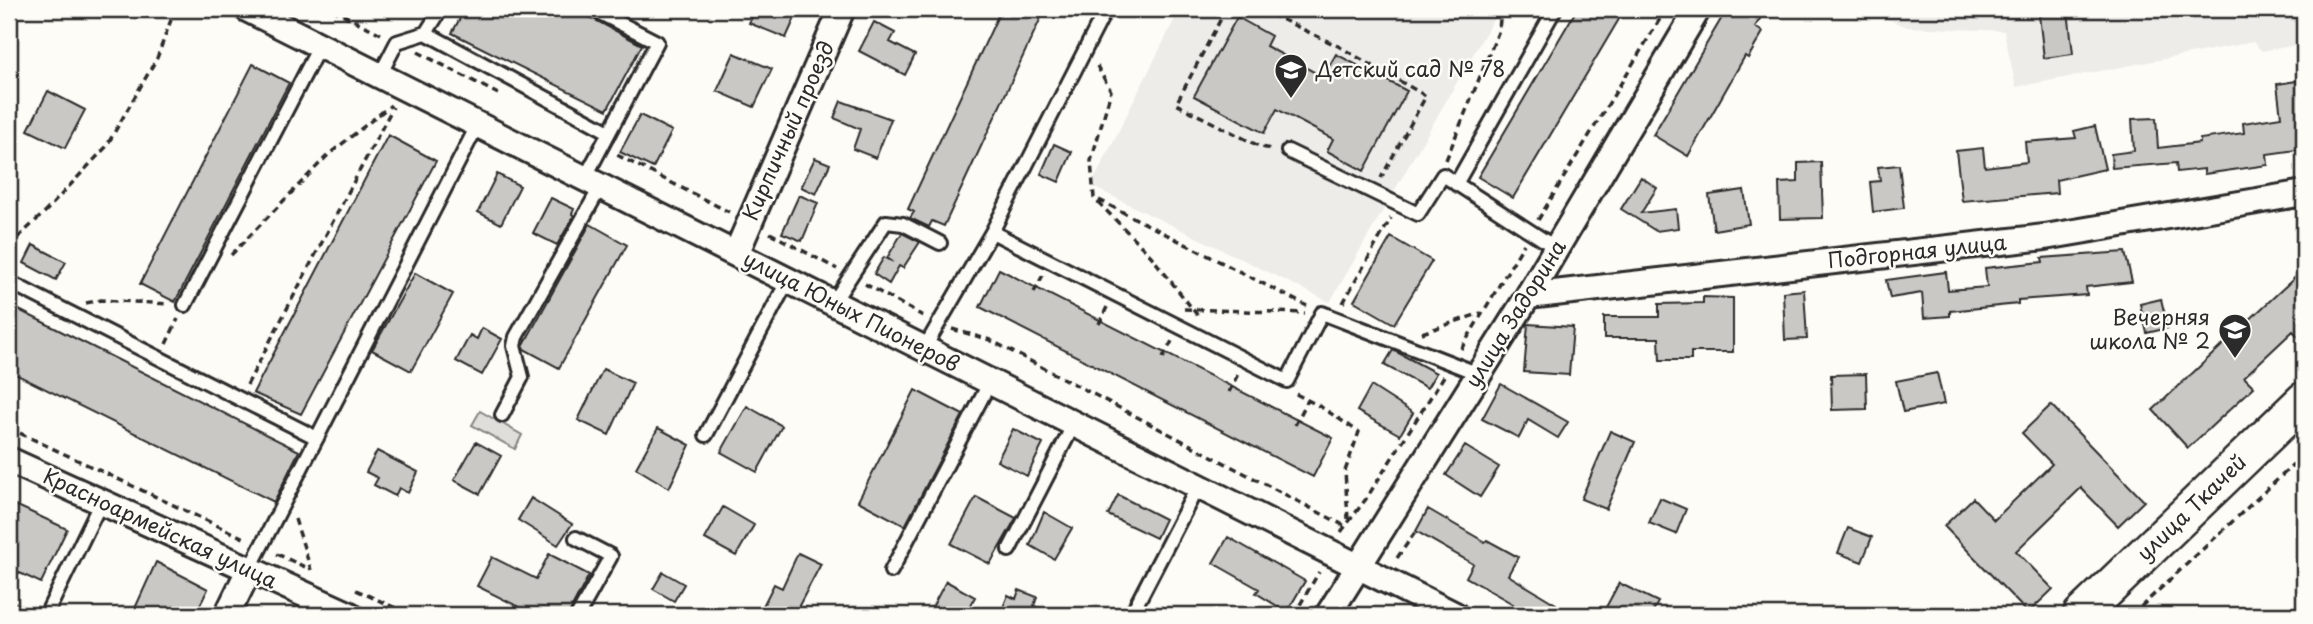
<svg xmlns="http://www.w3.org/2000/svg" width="2313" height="624" viewBox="0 0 2313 624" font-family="'Playpen Sans',sans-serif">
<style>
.built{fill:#edece8}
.green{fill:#dfdeda;stroke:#858482;stroke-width:2}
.building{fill:#c9c8c4;stroke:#2b2b2b;stroke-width:2}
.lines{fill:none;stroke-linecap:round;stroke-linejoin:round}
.lane-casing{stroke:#2b2b2b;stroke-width:18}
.street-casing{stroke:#2b2b2b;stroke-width:30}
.secondary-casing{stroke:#2b2b2b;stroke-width:40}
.path{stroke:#2b2b2b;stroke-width:3.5;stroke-dasharray:7 5;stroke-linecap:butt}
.lane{stroke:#fdfcf7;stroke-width:12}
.street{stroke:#fdfcf7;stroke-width:24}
.secondary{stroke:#fdfcf7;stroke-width:35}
.labels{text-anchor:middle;stroke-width:5;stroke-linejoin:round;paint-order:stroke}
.poi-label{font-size:21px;fill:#2b2b2b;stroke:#fdfcf7;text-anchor:start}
.street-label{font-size:21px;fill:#2b2b2b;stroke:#fdfcf7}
</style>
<rect width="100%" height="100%" fill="#fdfcf7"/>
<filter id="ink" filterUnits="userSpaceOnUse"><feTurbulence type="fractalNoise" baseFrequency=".0143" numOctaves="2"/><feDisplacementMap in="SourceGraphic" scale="14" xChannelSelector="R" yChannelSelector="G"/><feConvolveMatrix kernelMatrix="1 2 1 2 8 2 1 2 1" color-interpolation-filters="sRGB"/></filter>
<g filter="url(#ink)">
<path class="built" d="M1180,9h308l9,4 -167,289 -239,-116z
M1863,9h441v35l-42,7 -9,-9 -237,45 -12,-56 -97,-4z"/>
<path class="green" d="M480,411l42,24 -7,14 -43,-24z"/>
<path class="building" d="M465,9h110l67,36 -35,65 -155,-77z
M756,9h43l-13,29 -37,-15z
M1001,9h44l-101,217 -12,-5 -3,6 -19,-9 4,-6 -6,-3z
M1577,9h48l-112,189 -35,-21z
M1727,9h39l-11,18 8,5 -15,26 -3,-2 -57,100 -35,-21z
M2068,11l5,43 -29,4 -5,-43z
M1237,17l34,19 -5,10 57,31 13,-23 71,37 -43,80 -37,-20 6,-12 -56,-30 -13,24 -70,-37z
M874,22l21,11 -5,9 25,13 -10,20 -46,-24z
M734,53l38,16 -18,38 -37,-16z
M253,64l36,19 -114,219 -35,-18z
M2304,80v69l-37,5 1,11 -64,9v-5l-27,3 -1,-9 -64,5 -1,-14 23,-3 -2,-32 24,-1 2,30 42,-5v-4l44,-6 -1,-10 38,-6 -4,-33z
M48,91l37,19 -20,38 -37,-18z
M841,101l50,18 -15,39 -23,-9 7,-20 -26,-11z
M640,115l32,16 -19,37 -33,-16z
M2095,126l10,43 -49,11 1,13 -95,8 -6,-50 27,-3 2,19 42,-5 -2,-20 51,-4 -2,-7z
M388,135l48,26 -135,253 -48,-21z
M1054,144l18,8 -13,30 -18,-8z
M815,158l15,6 -14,30 -15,-7z
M1821,162l2,56 -43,1 -1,-36 19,-1v-19z
M1899,165l5,43 -31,4 -3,-30 10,-1 -2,-14z
M497,174l23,12 -19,38 -23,-12z
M1641,177l16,11 -16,25 35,-4 2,19 -22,3 -35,-22z
M1744,190l5,34 -35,6 -5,-35z
M799,195l19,8 -16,38 -20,-8z
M551,198l23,11 -2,5 2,2 -17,29 -24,-12z
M590,224l37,21 -68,123 -35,-19 -1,-3z
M902,233l18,9 -17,26 -4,-2 -10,18 -15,-10 10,-17 9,5 -6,-4z
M1391,237l41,24 -38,63 -40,-23z
M33,245l33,17 -10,18 -32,-17z
M2125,252l7,30 -46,5 1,8 -69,5v4l-68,7v5l-26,2 -2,-25 -32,5 -4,-18 60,-8 2,18 39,-3 -2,-19 58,-6 -1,-4z
M999,269l334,169 -20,39 -333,-170z
M2304,269v74l-11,-12 -49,46 10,10 -66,61 -35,-38z
M415,273l38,21 -42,77 -39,-21z
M1804,290l3,49 -22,1 -2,-48z
M1703,297l30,1v54h-42v8h-31l-1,-22h-55v-21h55v-13l44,-1z
M2161,299l7,29 -21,5 -7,-29z
M15,308l284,143 -25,51 -265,-131v-52z
M1528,324l45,3 -4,48 -45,-3z
M482,328l20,11 -20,36 -26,-14 14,-26 7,4z
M1393,350l43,23 -9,15 -43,-23z
M603,369l30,14 -24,52 -31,-15z
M1937,373l7,31 -41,8 -7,-31z
M1866,374l1,35 -35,1 -1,-35z
M1501,384l67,38 -10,16 -30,-18 -9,18 -37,-19z
M1371,386l42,27 -13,22 -43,-24z
M915,390l48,25 -58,111 -47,-25z
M2051,405l93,96 -26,25 -37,-38 -65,63 37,38 -25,24 -84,-87 29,-28 21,22 58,-56 -30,-31z
M747,406l35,20 -25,46 -36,-20z
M658,428l32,17 -21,43 -33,-20z
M1013,429l30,15 -16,32 -30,-15z
M1610,431l25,11 -29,67 -25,-10z
M476,442l25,14 -21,38 -26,-14z
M1465,446l34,21 -19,30 -34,-22z
M377,451l41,21 -10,21 -9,-5 -4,8 -21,-11 4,-7 -12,-6z
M1118,495l47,24 -9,19 -48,-23z
M976,497l40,21 -26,46 -39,-20z
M531,498l41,26 -14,21 -40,-25z
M1660,498l26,11 -10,25 -27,-11z
M9,502l58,27 -26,54 -32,-15z
M723,507l31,18 -18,31 -31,-17z
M1428,509l57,33 2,-2 31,17 -10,18 48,29 -6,11h-44l7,-11 -47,-27 7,-13 -57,-33z
M1044,512l28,16 -18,31 -24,-14z
M1848,528l24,9 -10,25 -24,-9z
M1228,537l77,44 -18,31 -31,-19 3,-4 -46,-26z
M798,553l23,11 -27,51h-18l-14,-7 12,-24 8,4z
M549,554l40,21 -21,40h-51l4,-7 -44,-22 15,-29 44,22z
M156,562l52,27 -13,26h-63z
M663,572l21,12 -10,17 -21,-12z
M946,581l29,16 -11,18h-36z
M1619,583l39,19 -7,13h-33l-13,-6z
M1019,590l18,7 -3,9 21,9h-55l8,-20 8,4z"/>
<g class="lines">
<defs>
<path id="lane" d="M426,33l183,99
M380,75l17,-33 29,-9 15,-24
M1288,151l130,63 25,-39 113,73
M585,178l72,-136 -65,-33
M1456,184l99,-175
M992,232l295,149 35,-68 157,61
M9,282l308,156
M833,303l53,-81 17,2 37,19
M185,305l135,-260
M925,347l67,-115 114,-223
M502,415l20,-38 -8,-31 2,-9 85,-151
M706,435l82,-155
M576,538l35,18 -33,59
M1009,550l65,-126
M249,570l229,-446
M891,571l99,-189
M9,609l13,6
M46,615l55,-113
M713,615h2
M1131,615l67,-129"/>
<path id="street" d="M247,9l1208,606
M736,254l106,-245
M1528,296l517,-59 259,-44
M9,460l341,155
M227,615l22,-45
M1328,615l200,-319 170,-287"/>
<path id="secondary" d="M2081,615l223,-215"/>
</defs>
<use href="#lane" class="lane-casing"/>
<use href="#street" class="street-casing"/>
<use href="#secondary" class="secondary-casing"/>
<path class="path" d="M209,9l17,8
M332,9l51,26
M1226,9l-50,95 85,43 11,2
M1260,9l78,37 88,50 -45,82
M418,52l80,42
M1097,66l14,25 -20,70 3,37 57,58 47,60
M617,155l112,57
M1446,160l53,-130 2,-21
M1099,200l208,106
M1538,220l128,-211
M770,233l67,36
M9,246l35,-33 62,-66 51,-89 18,-49
M231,255l97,-100 63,-50
M865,284l58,32
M1034,292l9,-17
M86,303l15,-3 68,4
M1343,303l48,-85
M1184,309l121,4
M1099,324l8,-17
M952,329l38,11 355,186
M1422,333l59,-20
M166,344l12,-25
M1461,349l63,-105
M1163,358l9,-17
M247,385l146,-278
M1229,392l9,-18
M1296,394l25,13 38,25 -14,39 3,48
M1295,425l13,-25
M9,428l239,112
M295,519l16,51
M1341,532l25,-33 78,-123
M277,554l28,13
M1397,558l19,-27
M356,590l55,25
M1294,615l25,-43
M2132,615l172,-160"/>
<use href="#lane" class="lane"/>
<use href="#street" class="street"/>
<use href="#secondary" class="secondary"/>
</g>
</g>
<defs>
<symbol id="school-pin" viewBox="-11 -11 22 30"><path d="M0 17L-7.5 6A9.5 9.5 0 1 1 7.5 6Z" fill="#2b2b2b" stroke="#fdfcf7"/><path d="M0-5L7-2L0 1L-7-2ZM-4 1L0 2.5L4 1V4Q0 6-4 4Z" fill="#fff"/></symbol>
</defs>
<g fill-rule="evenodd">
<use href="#school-pin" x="1272" y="51" width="38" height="52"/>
<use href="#school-pin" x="2216" y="311" width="38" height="52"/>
</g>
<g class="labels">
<g class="poi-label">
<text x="1316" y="77">Детский сад № 78</text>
<text x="2210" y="325" text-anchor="end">Вечерняя<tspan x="2210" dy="24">школа № 2</tspan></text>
</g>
<g class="street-label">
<text transform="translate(789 131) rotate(-66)" y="7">Кирпичный проезд</text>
<text transform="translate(1917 252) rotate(-6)" y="7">Подгорная улица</text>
<text transform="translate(851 312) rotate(27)" y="7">улица Юных Пионеров</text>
<text transform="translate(1516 314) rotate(-58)" y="7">улица Задорина</text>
<text transform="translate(2192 508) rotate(-44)" y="7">улица Ткачей</text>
<text transform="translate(160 529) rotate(25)" y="7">Красноармейская улица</text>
</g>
</g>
<rect width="2313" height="624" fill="none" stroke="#fdfcf7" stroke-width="35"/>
<rect x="18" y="18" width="2278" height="589" fill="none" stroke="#2b2b2b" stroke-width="2.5" filter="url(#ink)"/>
</svg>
